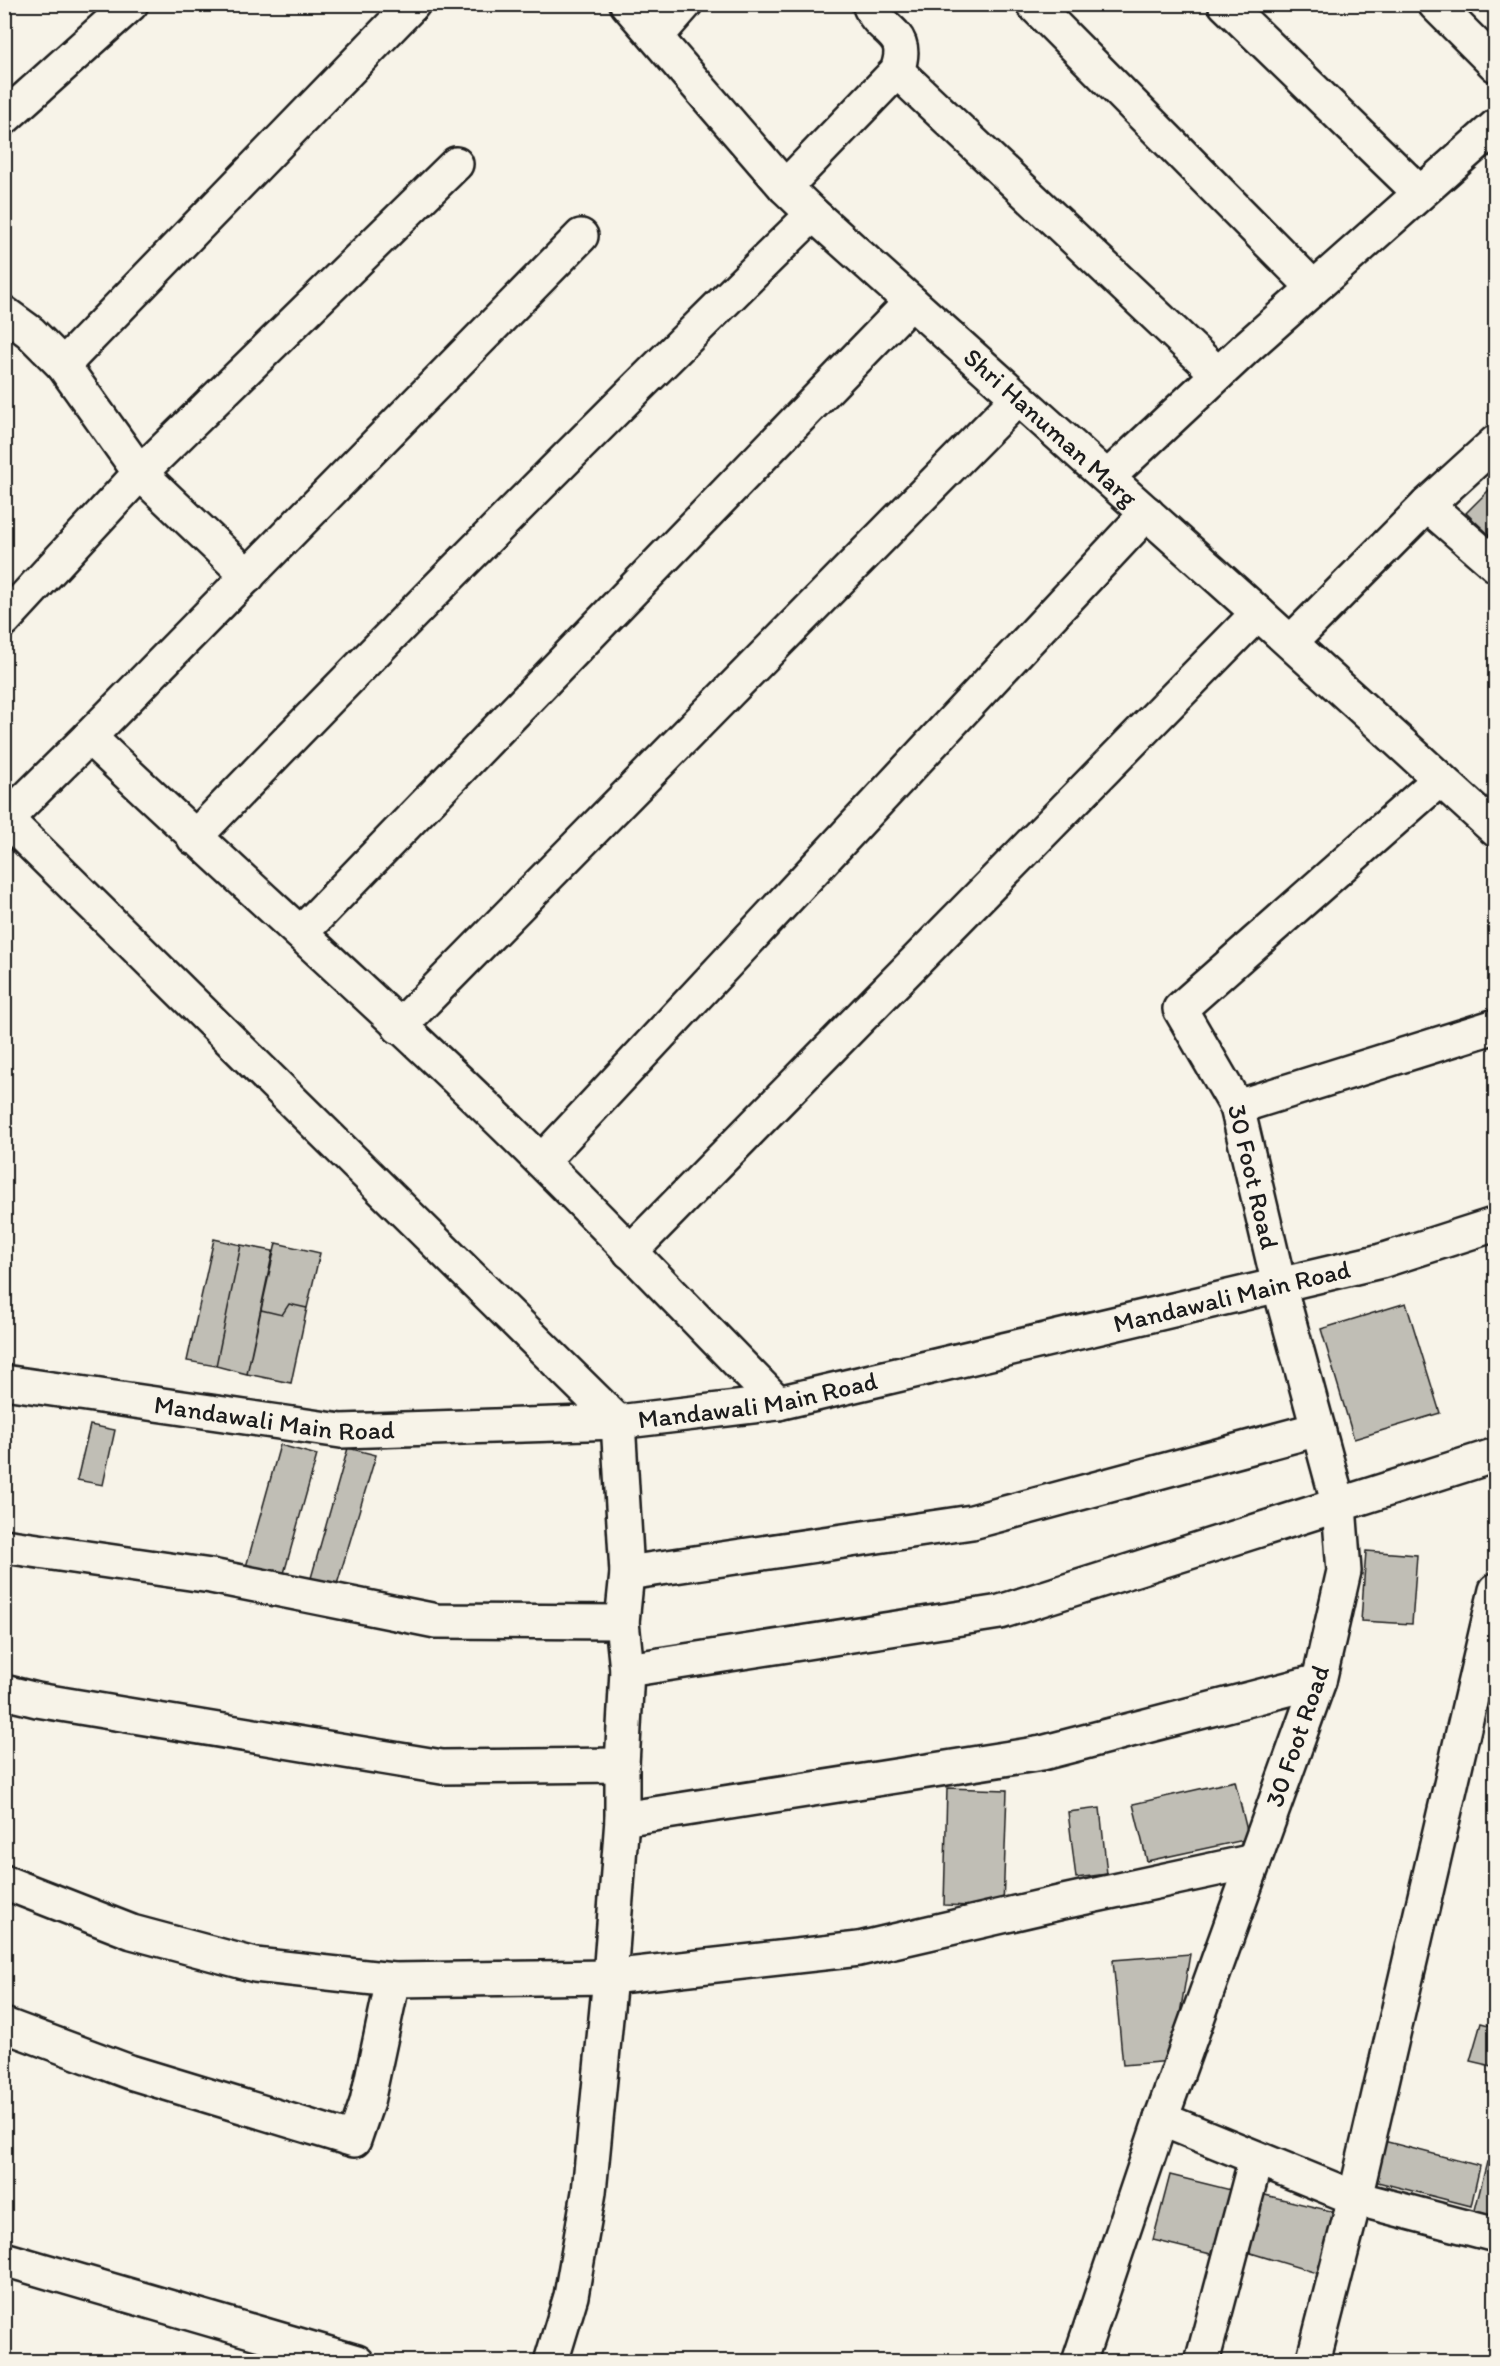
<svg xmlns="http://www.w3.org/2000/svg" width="1500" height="2366" viewBox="0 0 1500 2366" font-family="Itim,sans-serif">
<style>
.building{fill:#c0beb5;stroke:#1c1c1c;stroke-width:1.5}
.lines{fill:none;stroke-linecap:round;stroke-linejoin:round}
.minor-casing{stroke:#1c1c1c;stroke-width:38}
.minor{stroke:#f7f3e8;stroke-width:33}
.labels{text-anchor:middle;stroke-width:4.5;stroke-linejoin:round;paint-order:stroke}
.street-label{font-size:26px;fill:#1c1c1c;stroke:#f7f3e8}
</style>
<rect width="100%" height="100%" fill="#f7f3e8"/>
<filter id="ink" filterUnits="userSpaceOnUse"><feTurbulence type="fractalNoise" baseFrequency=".0167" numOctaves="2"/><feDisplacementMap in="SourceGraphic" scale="12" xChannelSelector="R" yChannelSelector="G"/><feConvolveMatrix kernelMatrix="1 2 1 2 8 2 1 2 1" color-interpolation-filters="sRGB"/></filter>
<g filter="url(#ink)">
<path class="building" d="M1496,483v58l-30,-28z
M214,1239l27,6 -25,121 -29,-5z
M276,1243l44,10 -13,55 -18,-4 -7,11 -21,-5z
M241,1245l32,6 -26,123 -31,-8z
M1406,1303l34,110 -86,26 -33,-110z
M289,1304l18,4 -16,75 -44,-9 14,-64 21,5z
M90,1425l25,5 -12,55 -26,-5z
M280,1445l37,10 -36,129 -37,-10z
M348,1448l28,7 -41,136 -26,-6z
M1366,1551l51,4 -5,69 -51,-3z
M1235,1781l14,58 -102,22 -14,-57z
M947,1788l60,2 -4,117 -59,-2z
M1100,1808l7,66 -31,4 -8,-66z
M1190,1954l-18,107 -49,4 -10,-105z
M1481,2023l15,4v40l-26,-6z
M1376,2139l104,27 -9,40 -105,-27z
M1487,2162l9,2v60l-23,-6z
M1170,2175l61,15 -16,65 -62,-15z
M1257,2193l78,19 -15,62 -76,-23z"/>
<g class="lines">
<defs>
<g id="minor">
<path id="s1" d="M627,4l158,183 28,27 445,399 238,217"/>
<path d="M1033,4l280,283"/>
<path d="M1225,4l195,189"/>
<path d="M1435,4l61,61"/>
<path d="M656,37l29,-33"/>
<path d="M897,71l321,303"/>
<path d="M4,118l127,-114"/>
<path d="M785,187l112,-116c15,-41 -17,-37 -28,-67"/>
<path d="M4,313l26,19 33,33 77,108 108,103"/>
<path d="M63,365l350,-361"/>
<path d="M1108,477l137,-128 251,-223"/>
<path d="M1427,505l69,60"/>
<path d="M4,620l136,-147 316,-309"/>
<path d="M1291,642l136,-137 69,-63"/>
<path d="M89,737c150,143 306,279 453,425 80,79 157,161 236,241"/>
<path id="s2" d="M1440,779l-260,230 57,98 42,178 60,221 5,65 -25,110 -158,438 194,79 141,37"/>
<path d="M4,817l614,605 9,151 -5,49 5,48 -5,95v54l-12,158 -21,215 -18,104 -20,66"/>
<path d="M7,818l82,-81 492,-501"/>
<path d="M194,838c203,-211 410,-419 619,-624"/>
<path d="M301,933l610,-631"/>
<path d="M399,1027l619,-629"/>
<path d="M1237,1107l259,-81"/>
<path d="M542,1161l605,-648"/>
<path d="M630,1252l628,-639"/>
<path id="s3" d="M4,1382l337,49 277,-9 160,-19 603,-142 115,-37"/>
<path d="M4,1546l207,30 225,45 186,1"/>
<path d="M627,1573l345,-51 346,-93"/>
<path d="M627,1670l373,-58 496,-157"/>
<path d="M4,1692l33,8 405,67 180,-2"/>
<path d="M622,1819l420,-66 277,-72"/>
<path d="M4,1882l128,50 123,33 138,15 217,-3 249,-28 204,-47 191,-41"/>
<path d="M4,2025l126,47 224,68 13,-38 26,-122"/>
<path d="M4,2259l353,103"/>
<path d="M1079,2362l82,-243"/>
<path d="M1202,2362l54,-204"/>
<path d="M1313,2362l42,-164 141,-608"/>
</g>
</defs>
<use href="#minor" class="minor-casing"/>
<use href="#minor" class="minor"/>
</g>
</g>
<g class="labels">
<g class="street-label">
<text dy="9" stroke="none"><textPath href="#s1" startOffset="600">Shri Hanuman Marg</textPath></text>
<text dy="9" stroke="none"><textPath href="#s2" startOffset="532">30 Foot Road</textPath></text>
<text dy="9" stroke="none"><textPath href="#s3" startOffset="1245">Mandawali Main Road</textPath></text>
<text dy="9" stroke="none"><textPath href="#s3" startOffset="759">Mandawali Main Road</textPath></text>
<text dy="9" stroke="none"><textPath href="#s3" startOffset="273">Mandawali Main Road</textPath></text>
<text transform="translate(1297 1736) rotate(-71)" y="9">30 Foot Road</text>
</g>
</g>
<rect width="1500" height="2366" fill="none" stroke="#f7f3e8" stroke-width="24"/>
<rect x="12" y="12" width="1476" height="2342" fill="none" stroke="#1c1c1c" stroke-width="2" filter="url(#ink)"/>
</svg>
